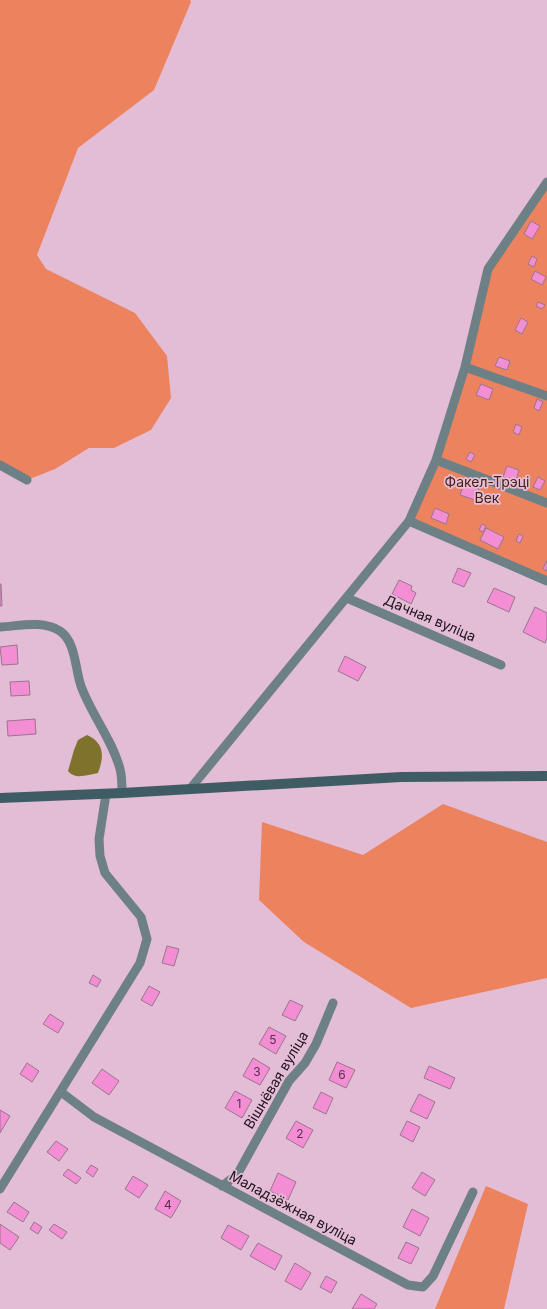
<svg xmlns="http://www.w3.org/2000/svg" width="547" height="1309" viewBox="0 0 547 1309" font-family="Inter,sans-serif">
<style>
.green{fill:#ec825e}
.water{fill:#7e722d}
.building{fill:#f38dd4;stroke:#99768d}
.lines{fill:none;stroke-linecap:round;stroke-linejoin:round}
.street{stroke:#6c8086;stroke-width:9}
.secondary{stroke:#3f5c65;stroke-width:10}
.labels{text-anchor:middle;stroke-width:3.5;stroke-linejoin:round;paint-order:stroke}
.number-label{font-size:12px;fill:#55324a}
.park-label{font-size:14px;fill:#4c2011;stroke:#e3bdd6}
.street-label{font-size:14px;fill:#20131c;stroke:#e3bdd6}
</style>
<rect width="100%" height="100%" fill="#e3bdd6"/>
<path class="green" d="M0,0h190l1,2 -37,88 -76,58 -41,107 9,14 89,44 32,43 4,42 -20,32 -37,18h-25l-34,21 -28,11 -27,-15z
M547,182v399l-138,-60 27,-61 52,-191z
M443,804l104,38v136l-136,30 -107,-66 -45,-42 3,-78 101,33z
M486,1186l42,18 -24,105h-69z"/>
<path class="water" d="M87,735c18,8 17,22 11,38 -11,2 -23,7 -30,-2l6,-21 4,-10z"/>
<path class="building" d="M531,221l9,5 -8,13 -8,-5z
M532,256l5,3 -3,8 -6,-3z
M535,271l11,6 -4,8 -11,-6z
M538,302l7,3 -3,4 -6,-3z
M521,318l7,4 -6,12 -7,-4z
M499,357l11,4 -3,9 -12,-4z
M481,384l12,5 -4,11 -13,-5z
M537,399l6,3 -4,9 -5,-3z
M516,424l6,3 -3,8 -6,-3z
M470,452l5,3 -4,7 -5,-3z
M507,466l12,4 -3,11 -13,-4z
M538,477l7,4 -5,9 -7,-3z
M464,484l15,5 -4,11 -15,-5z
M435,508l14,6 -3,10 -15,-6z
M482,524l4,2 -3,6 -4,-2z
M486,528l18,9 -6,12 -18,-9z
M519,534l4,2 -3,7 -4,-2z
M547,560v11l-4,-2z
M458,568l13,5 -7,14 -12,-5z
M399,580l13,6 -1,4 5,3 -5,11 -19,-10z
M0,584h1l1,22h-2z
M494,588l21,9 -6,15 -22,-10z
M535,607l12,6v25l-2,5 -22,-11z
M17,645l1,19 -16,1 -2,-18z
M345,656l21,11 -8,14 -20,-10z
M29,681l1,14 -19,1 -1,-14z
M35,719l1,15 -28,2 -1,-15z
M167,946l12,3 -5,17 -12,-3z
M93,975l8,5 -4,7 -8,-4z
M149,986l11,6 -8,14 -11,-6z
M290,1000l13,6 -8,15 -13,-6z
M50,1014l14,9 -6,10 -15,-9z
M269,1027l17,9 -10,18 -17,-10z
M253,1058l17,10 -10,17 -17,-9z
M337,1062l18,8 -9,18 -17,-8z
M27,1063l12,8 -7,11 -12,-8z
M429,1066l26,12 -5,11 -26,-11z
M102,1069l17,12 -10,14 -17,-12z
M235,1091l17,9 -10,18 -17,-10z
M321,1092l12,6 -7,16 -13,-6z
M419,1094l16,8 -8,17 -17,-8z
M0,1110l10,6 -10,17z
M296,1121l17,9 -10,18 -17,-10z
M407,1121l13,6 -7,15 -13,-7z
M56,1141l12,8 -9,12 -12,-9z
M91,1165l7,4 -5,8 -7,-5z
M68,1169l13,9 -5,6 -13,-9z
M422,1172l13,8 -10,16 -13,-8z
M278,1173l18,9 -8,18 -18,-9z
M133,1176l15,9 -9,13 -14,-9z
M165,1191l16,10 -10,17 -16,-9z
M14,1202l15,10 -6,10 -16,-10z
M412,1209l17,9 -9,18 -17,-9z
M34,1222l8,5 -4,7 -8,-5z
M0,1224l19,13 -9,13 -10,-7z
M54,1224l13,8 -5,7 -13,-9z
M228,1225l21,11 -8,14 -20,-12z
M406,1242l13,6 -8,16 -13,-6z
M258,1243l24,13 -7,14 -25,-14z
M295,1263l16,10 -10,17 -16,-9z
M326,1276l11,6 -6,11 -11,-6z
M361,1294l16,10 -3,5h-22z"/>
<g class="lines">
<path class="street" d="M465,367l82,29
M436,460l111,43
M0,465l27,15
M409,521l138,60
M347,598l154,67
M0,627c19,-1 43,-7 60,4 16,11 15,38 21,55 10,28 32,55 39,83 2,7 2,17 2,24
M190,789l219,-268 27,-61 29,-93 23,-98 59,-87
M61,1092l33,25 314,168 15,2 10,-11 40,-84
M222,1186l15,-11 52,-94 16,-18 11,-19 17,-41
M0,1189l140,-226 7,-24 -6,-22 -36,-44 -5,-17 -1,-17 7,-45"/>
<path class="secondary" d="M0,798l122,-5 279,-16 146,-1"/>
</g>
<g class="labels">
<g class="number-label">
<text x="273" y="1044">5</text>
<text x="257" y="1076">3</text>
<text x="342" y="1079">6</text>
<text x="239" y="1108">1</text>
<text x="300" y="1138">2</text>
<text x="168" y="1209">4</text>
</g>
<g class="park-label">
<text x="487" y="487">Факел-Трэці<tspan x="487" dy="16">Век</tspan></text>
</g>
<g class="street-label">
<text transform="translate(430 618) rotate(23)" y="5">Дачная вуліца</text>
<text transform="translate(276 1080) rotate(-59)" y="5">Вішнёвая вуліца</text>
<text transform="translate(293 1208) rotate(28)" y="5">Маладзёжная вуліца</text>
</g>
</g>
</svg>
